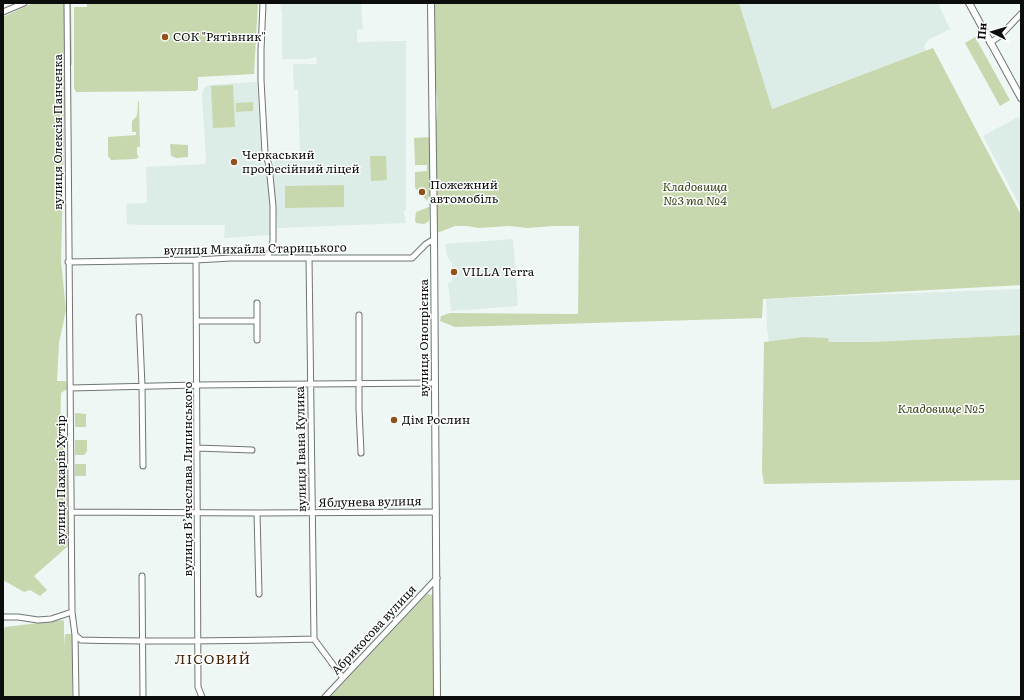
<svg xmlns="http://www.w3.org/2000/svg" width="1024" height="700" viewBox="0 0 1024 700" font-family="Literata,serif">
<style>
.built{fill:#dcece7}
.green{fill:#c7d8ae}
.lines{fill:none;stroke-linecap:round;stroke-linejoin:round}
.minor-casing{stroke:#6f7674;stroke-width:7}
.major-casing{stroke:#6f7674;stroke-width:8}
.minor{stroke:#fff;stroke-width:5}
.major{stroke:#fff;stroke-width:6}
.poi-dot{fill:#91511b;stroke:#fff;stroke-width:1.5}
.labels{text-anchor:middle;stroke-width:3;stroke-linejoin:round;paint-order:stroke}
.poi-label{font-size:12px;fill:#0a0d0c;stroke:#fff;text-anchor:start}
.street-label{font-size:12px;fill:#0a0d0c;stroke:#fff}
.park-label{font-size:12px;font-style:italic;fill:#303f10;stroke:#fff}
.quarter-label{font-size:14px;letter-spacing:1px;fill:#42230a;stroke:#fff}
</style>
<rect width="100%" height="100%" fill="#eef7f4"/>
<path class="built" d="M280,3h81l2,26 -6,1v12l49,-1v168l-2,3 2,11 -129,5 -4,-70 27,-2 -2,-66h-4l-1,-26h24l-1,-7 -9,2h-25v-47z
M739,3h199l12,26 -22,11 -4,7 2,4 -155,58z
M257,82l5,82 6,1 3,70 -47,3 1,-13h-82l-16,-1 -1,-20 21,-1 -1,-36 59,-3 1,-4 -4,-66 2,-6 5,-3z
M1018,117l3,3v88l-38,-72z
M513,239l5,67 -67,5 -3,-28 4,-2v-19h-2v-3h-2v-3h-1l-2,-12z
M1021,289v46l-152,7 -100,1 -2,-17 -1,-27z"/>
<path class="green" d="M33,3h31l1,101 -4,157 5,49 -7,33 -2,38h9l1,8 -6,4 -1,46 6,4 -6,30 7,2 1,71 -34,30 13,14 -7,6 -10,-6 -6,2 -21,-12v-563z
M68,3h3l1,62 -2,-1z
M87,3h171l-4,71 -56,3v12l-2,2 -120,1 -2,-4v-81h13z
M434,3h305l33,106 161,-61 88,167v70l-258,14 -1,19 -307,9 -15,-6 1,-5 9,-3 128,1 1,-88h-26l-25,2 -19,-2 -30,2 -12,-2h-12l-18,7 -1,-109c2,-14 2,-27 -1,-41z
M975,37l35,63 -10,6 -35,-63z
M233,85l2,42 -22,1 -2,-42z
M138,101h1l1,46h-3v7l2,3 -3,2 -25,1 -3,-4v-19l28,-2v-3h-4v-11l5,-5z
M253,102v9l-17,1v-9z
M428,137l1,1 1,50v6l-3,7 -4,-5 2,-2 -5,-6 -3,2 -2,-2v-16l12,-1v-6h-12l-1,-27z
M170,144l18,1v12l-12,1 -5,-2z
M370,156h16l1,24 -16,1z
M344,185v22l-59,1v-22z
M429,207l1,1 -1,13 -5,3 -8,-1 -1,-3 1,-8z
M1021,335v145l-257,4 -2,-12 2,-130 40,-5 24,1 1,4h40z
M75,413l11,1v13h-11z
M75,440h12v11l-3,4h-9z
M75,464h11v12h-11z
M427,594l6,1 1,102h-104z
M63,620l1,2v25l1,-13h6l3,2 -2,61h-69v-63l2,-7z"/>
<g class="lines">
<defs>
<path id="minor" d="M67,3l5,609 3,23 1,62
M263,3l-2,47v30l4,73 4,12 4,41v35l-2,9 -4,7
M3,12l21,-9
M990,43l10,-7 21,-22
M309,258l5,381
M196,260l2,427 4,10
M68,262l128,-2 35,-2h181l14,-14 8,-5
M257,303v37
M359,315v94l2,44
M139,317l3,69 1,80
M197,321h60
M70,388l127,-3 238,-2
M197,448l55,2
M71,512l186,1 179,-1
M257,513l2,81
M142,576l1,121
M3,617h15l20,3 13,-1 21,-7
M75,635l6,5c77,2 155,1 233,-1l29,39
M325,697l112,-119"/>
<path id="major" d="M431,3l3,231 3,463
M969,3l52,95"/>
</defs>
<use href="#minor" class="minor-casing"/>
<use href="#major" class="major-casing"/>
<use href="#minor" class="minor"/>
<use href="#major" class="major"/>
</g>
<g class="poi-dot">
<circle cx="165" cy="37" r="4"/>
<circle cx="234" cy="162" r="4"/>
<circle cx="422" cy="192" r="4"/>
<circle cx="454" cy="272" r="4"/>
<circle cx="394" cy="420" r="4"/>
</g>
<g class="labels">
<g class="poi-label">
<text x="173" y="41">СОК "Рятівник"</text>
<text x="242" y="159">Черкаський<tspan x="242" dy="14">професійний ліцей</tspan></text>
<text x="430" y="189">Пожежний<tspan x="430" dy="14">автомобіль</tspan></text>
<text x="462" y="276">VILLA Terra</text>
<text x="402" y="424">Дім Рослин</text>
</g>
<g class="street-label">
<text transform="translate(58 132) rotate(-90)" y="4">вулиця Олексія Панченка</text>
<text transform="translate(255 249) rotate(-1)" y="4">вулиця Михайла Старицького</text>
<text transform="translate(424 338) rotate(-90)" y="4">вулиця Онопрієнка</text>
<text transform="translate(301 449) rotate(-91)" y="4">вулиця Івана Кулика</text>
<text transform="translate(188 479) rotate(-90)" y="4">вулиця Вʼячеслава Липинського</text>
<text transform="translate(61 480) rotate(-90)" y="4">вулиця Пахарів Хутір</text>
<text transform="translate(370 502) rotate(-1)" y="4">Яблунева вулиця</text>
<text transform="translate(374 630) rotate(-47)" y="4">Абрикосова вулиця</text>
</g>
<g class="park-label">
<text x="695" y="191">Кладовища<tspan x="695" dy="14">№3 та №4</tspan></text>
<text x="941" y="413">Кладовище №5</text>
</g>
<g class="quarter-label">
<text x="213" y="664">ЛІСОВИЙ</text>
</g>
</g>
<rect width="1024" height="700" fill="none" stroke="#0a0d0c" stroke-width="8"/>
<g transform="translate(992 32) rotate(275)" stroke="#ffffff" stroke-width="3" paint-order="stroke">
<path d="M0-3L7 15L0 10L-7 15Z" fill="#0a0d0c"/>
<text y="-6" font-size="11" font-weight="bold" text-anchor="middle" fill="#0a0d0c">Пн</text>
</g>
</svg>
